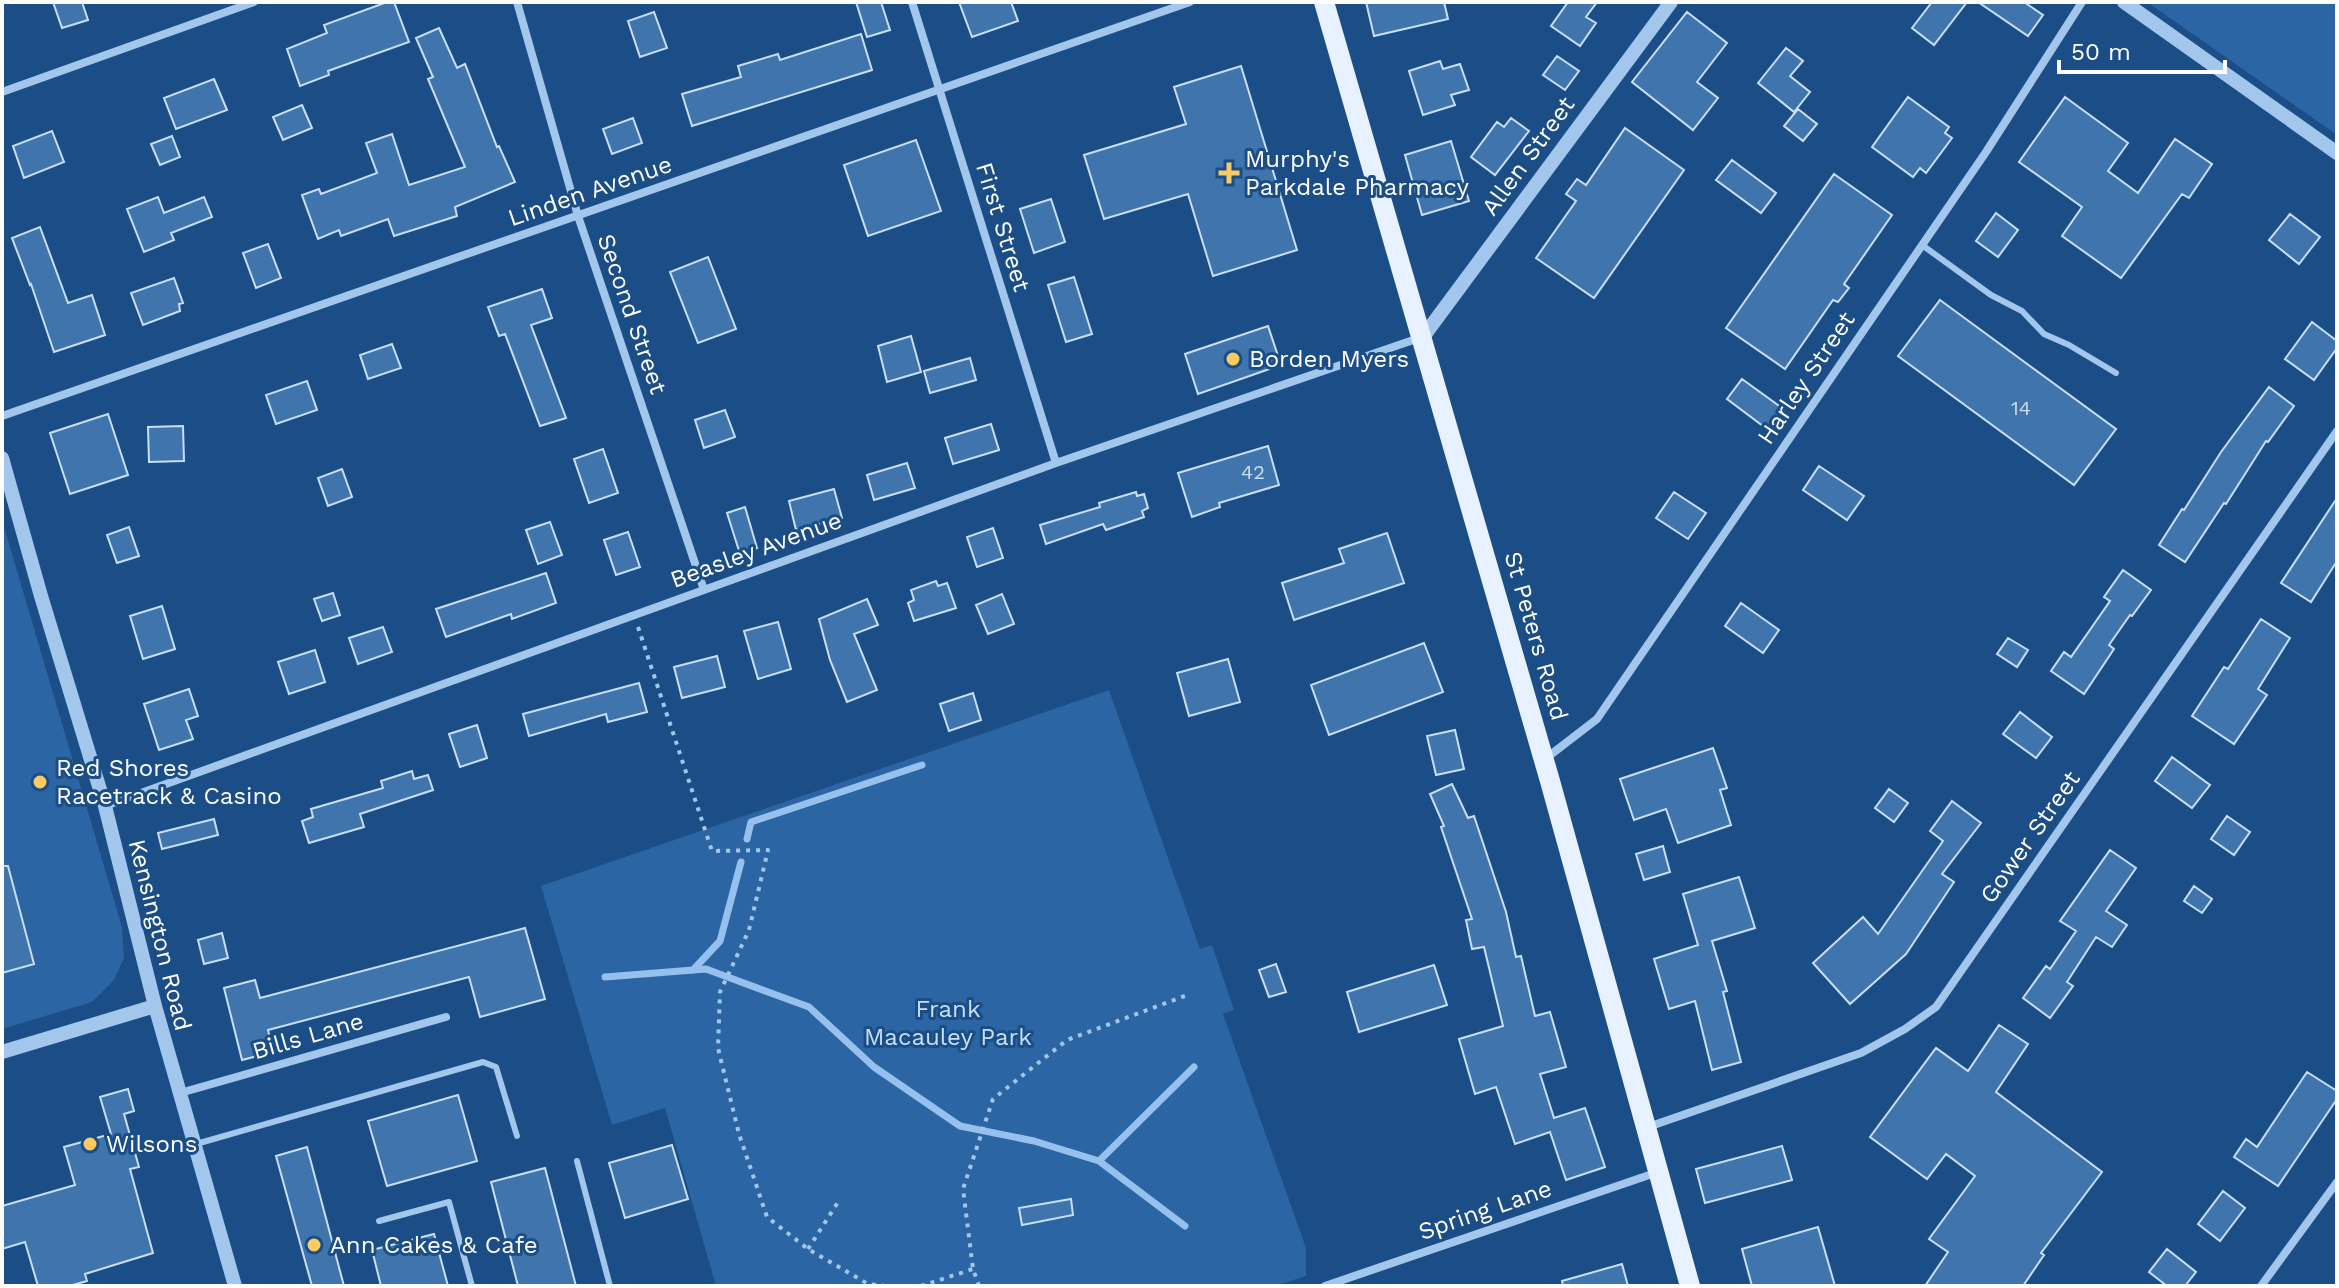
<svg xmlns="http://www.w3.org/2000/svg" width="2339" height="1288" viewBox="0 0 2339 1288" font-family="'Work Sans',sans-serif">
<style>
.green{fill:#2b65a3}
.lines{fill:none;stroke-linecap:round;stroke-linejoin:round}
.stream{stroke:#96c1ee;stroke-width:7}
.building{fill:#3f74ad;stroke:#c8dff9;stroke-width:2}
.path{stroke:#a3c6ec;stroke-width:4;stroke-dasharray:4 6;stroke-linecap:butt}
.service{stroke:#a3c6ec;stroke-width:6}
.minor{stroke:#a3c6ec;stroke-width:8}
.tertiary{stroke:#a3c6ec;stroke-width:14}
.primary{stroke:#e8f1ff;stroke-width:20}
.poi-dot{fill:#fdca60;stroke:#1b4d86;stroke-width:3}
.labels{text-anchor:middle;stroke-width:6;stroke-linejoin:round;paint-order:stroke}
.number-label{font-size:20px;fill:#cfdcea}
.street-label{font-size:24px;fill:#fff;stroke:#1b4d86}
.poi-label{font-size:24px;fill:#fff;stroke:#1b4d86;text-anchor:start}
.park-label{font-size:24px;fill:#c8dff9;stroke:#1b4d86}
</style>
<rect width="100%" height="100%" fill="#1b4d86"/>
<path class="green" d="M2147,2h190v133z
M2,520l120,407 2,31 -10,22 -22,22 -90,27z
M1109,690l91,259 12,-4 22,65 -11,4 83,234v28l-31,10h-559l-51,-178 -53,17 -71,-239z"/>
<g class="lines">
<path class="stream" d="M747,839l4,-17 171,-57
M693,970l27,-29 21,-79
M605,977l101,-8 103,38 65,60 86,59 74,15 65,20 95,-94
M1099,1161l86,65"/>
</g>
<path class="building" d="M53,2h29l6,18 -26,8z
M387,2h7l15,40 -81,29 1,4 -29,11 -13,-37 40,-16 -3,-8z
M856,2h25l9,28 -23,7z
M959,2h52l7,19 -46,16z
M1366,2h78l4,17 -74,17z
M1568,2h29l-11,15 10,6 -16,23 -29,-20z
M1932,2h35l-33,43 -22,-17z
M1978,2h46l19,13 -15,21z
M654,12l13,36 -27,9 -12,-36z
M1687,12l40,31 -30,39 21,16 -25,32 -61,-48z
M439,28l18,40 8,-4 32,83 2,-1 16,36 -60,25 2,9 -63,20 -6,-17 -47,17 -2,-6 -21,9 -16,-44 17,-6 2,5 56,-21 -11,-30 26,-9 17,51 56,-18 -37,-88 5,-2 -17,-39z
M861,34l11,36 -180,56 -10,-32 59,-17 -3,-11 40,-12 2,6z
M1786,48l17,13 -13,15 20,16 -16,20 -36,-29z
M1557,56l22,15 -14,19 -22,-15z
M1440,61l3,8 17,-5 9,26 -18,5 4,10 -32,10 -14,-44z
M1241,66l56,184 -84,26 -25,-82 -84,25 -20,-64 102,-31 -12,-37z
M214,79l13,31 -51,19 -12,-31z
M1908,97l41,30 -4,6 7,5 -26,35 -6,-5 -7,9 -41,-30z
M2065,97l63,46 -20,28 30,22 37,-54 37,25 -23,34 -7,-4 -61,84 -59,-42 20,-29 -63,-45z
M302,105l10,23 -29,12 -10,-23z
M1798,109l19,15 -14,17 -19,-15z
M633,118l9,25 -30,11 -9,-25z
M1511,118l18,13 -34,44 -24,-18 26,-35 7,5z
M1625,128l59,42 -90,128 -58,-40 40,-57 -10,-7 11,-15 9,6z
M52,131l12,31 -40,16 -11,-32z
M172,136l8,21 -20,8 -9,-21z
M916,140l25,71 -73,25 -24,-71z
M1451,141l18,60 -47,14 -17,-60z
M1732,160l44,33 -15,20 -45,-33z
M1834,174l58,41 -48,69 5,4 -11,14 -5,-2 -48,69 -59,-41z
M158,197l6,16 40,-16 8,20 -41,16 3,7 -30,12 -17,-43z
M1051,199l14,43 -31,11 -14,-44z
M1996,213l22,17 -20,27 -22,-16z
M2290,214l30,23 -21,27 -30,-24z
M40,227l28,76 24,-8 13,40 -51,17 -23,-68 -1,1 -18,-47z
M268,244l13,34 -25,10 -13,-35z
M708,257l28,72 -38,14 -28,-71z
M1074,277l18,57 -26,8 -18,-57z
M174,278l9,25 -4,1 1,7 -37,14 -12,-32z
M542,289l10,29 -21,7 35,93 -26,8 -35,-92 -6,2 -11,-29z
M1940,300l176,129 -42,56 -176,-129z
M2312,322l25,19v7l-23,32 -29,-21z
M1268,326l13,39 -83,29 -13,-40z
M911,336l10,36 -34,10 -9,-36z
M392,344l9,24 -33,11 -8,-24z
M970,358l6,22 -46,13 -6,-22z
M1742,379l40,29 -15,21 -40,-30z
M307,381l10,29 -41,14 -10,-29z
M2269,387l25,19 -26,36 -2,-1 -40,63 -2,-1 -39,59 -26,-17 23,-36 2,1 37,-58z
M725,410l10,27 -31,11 -9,-28z
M108,414l20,61 -58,19 -20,-61z
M991,424l8,26 -46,14 -8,-26z
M183,426l1,35 -35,1 -1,-35z
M1268,446l11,39 -60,18 1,4 -28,10 -14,-44z
M603,449l15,44 -29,10 -15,-44z
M907,463l8,25 -41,12 -7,-25z
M1819,466l45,30 -17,24 -44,-30z
M342,469l10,28 -24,9 -10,-28z
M834,489l8,29 -46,12 -7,-29z
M1136,492l1,4 7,-2 4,14 -6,3 2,6 -38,13 -3,-6 -57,20 -6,-19 60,-18 -1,-4z
M1674,492l32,21 -18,26 -32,-21z
M2337,498v63l-26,41 -30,-19z
M745,507l12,41 -17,6 -13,-41z
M550,522l12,33 -24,9 -12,-34z
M129,527l10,29 -22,7 -10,-28z
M993,528l10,30 -26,9 -10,-30z
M628,532l12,35 -24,8 -12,-35z
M1387,533l17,50 -110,37 -12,-37 62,-20 -5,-14z
M2123,570l28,20 -19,26 -2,-1 -21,30 5,4 -30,45 -33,-23 13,-19 7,5 39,-56 -6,-4z
M546,573l10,30 -44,16 -1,-5 -65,23 -10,-28z
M936,581l2,5 9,-3 9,25 -42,13 -6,-18 6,-3 -3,-10z
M333,593l7,22 -18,6 -8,-22z
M1002,594l12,30 -26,10 -12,-29z
M867,599l11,26 -24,9 23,56 -30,12 -17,-42 -11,-41z
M1741,603l38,27 -16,23 -38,-27z
M162,606l13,43 -32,10 -13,-43z
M2261,619l29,19 -32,51 9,6 -33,49 -42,-28 32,-49 4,2z
M778,622l13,47 -33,10 -14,-48z
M383,627l9,25 -34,12 -9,-26z
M2008,638l20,12 -11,17 -20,-13z
M1424,643l19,49 -114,43 -18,-50z
M315,650l10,32 -36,12 -11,-32z
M717,656l8,31 -43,11 -8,-31z
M1228,659l12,43 -51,14 -12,-43z
M639,683l8,29 -39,10 -2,-8 -77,22 -6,-22z
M189,689l9,27 -12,4 7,19 -34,11 -15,-46z
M973,693l8,27 -32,11 -9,-27z
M2020,712l32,25 -16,21 -33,-24z
M477,725l10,33 -27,9 -11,-33z
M1455,730l9,39 -28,6 -9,-39z
M1713,748l14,40 -7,2 11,35 -53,18 -12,-34 -32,11 -14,-41z
M2172,757l38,28 -18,23 -37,-27z
M412,771l2,8 14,-4 5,15 -73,24 4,13 -55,16 -7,-22 11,-4 -2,-8 72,-21 -2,-7z
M1452,784l16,34 6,-2 32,96 10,45 5,-1 14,60 15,-4 16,55 -26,7 14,44 31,-10 20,59 -39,13 -16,-48 -35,12 -19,-57 -21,7 -16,-55 44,-13 -19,-79 -12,2 -6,-29 6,-1 -31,-92 3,-1 -14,-32z
M1889,789l19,14 -14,19 -19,-14z
M1952,801l29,22 -39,51 12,8 -48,72 -56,50 -37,-41 50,-46 15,17 65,-93 -13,-10z
M2227,816l23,16 -16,23 -23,-16z
M214,819l4,16 -56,14 -4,-16z
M1663,846l7,26 -26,8 -8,-26z
M2110,850l26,18 -30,43 21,14 -15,22 -16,-10 -29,45 6,4 -23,32 -27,-20 23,-32 4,3 26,-38 -16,-10z
M2,866h6l26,98 -32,9z
M1739,877l16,51 -43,13 15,50 -4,1 18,70 -29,8 -17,-69 -26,8 -15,-50 44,-14 -15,-51z
M2194,886l18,13 -10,14 -18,-12z
M525,928l20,71 -65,18 -11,-40 -201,53 5,22 -31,8 -18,-72 31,-8 5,18z
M222,933l6,25 -24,6 -6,-24z
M1276,964l10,28 -17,5 -10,-27z
M1434,965l13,40 -88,27 -12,-40z
M1999,1025l29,19 -32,48 106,80 -61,81 3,2 -21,31h-98l23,-34 -19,-13 46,-63 -29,-22 -19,25 -57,-42 66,-89 32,23z
M2307,1072l30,19v8l-59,87 -44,-29 12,-18 11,8z
M128,1089l6,22 -10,3 15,53 -9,2 23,84 -68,21 2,7 -18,5h-31l-13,-44 -23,7v-43l73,-21 -11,-38 47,-13 -11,-37z
M458,1095l19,66 -90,25 -19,-65z
M672,1145l16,54 -63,19 -16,-55z
M1782,1146l10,34 -87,23 -9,-34z
M307,1147l37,139h-32l-36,-130z
M545,1168l31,118h-58l-27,-104z
M2223,1191l22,17 -25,33 -22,-17z
M1071,1199l2,16 -51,10 -3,-17z
M1818,1227l17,59h-83l-10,-37z
M434,1234l14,52h-67l-9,-36z
M2167,1249l29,23 -11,14h-18l-18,-14z
M1622,1264l6,22h-65l-1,-5z"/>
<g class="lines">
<path class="path" d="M638,627l74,224 56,-1 -19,80 -29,62 -2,56 21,86 28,83 41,32 60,35 18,2
M808,1249l32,-50
M921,1286l52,-17
M979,1286l-6,-17 -10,-80 30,-90 74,-59 123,-46"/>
<path class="service" d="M1922,245l69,50 31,16 22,23 25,11 47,28
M196,1144l287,-82 13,5 21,69
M577,1161l33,125
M379,1221l70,-19 23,84"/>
<path class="minor" d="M517,2l61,214 126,374
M912,2l144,461
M2,92l252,-90
M2,416l1188,-414
M1545,759l52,-40 389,-567 96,-150
M105,806l951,-343 366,-126
M180,1093l266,-76
M1648,1127l213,-74 44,-24 31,-22 401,-576
M1325,1286l333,-114
M2261,1286l76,-104"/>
<path class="tertiary" d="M2124,2l213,151
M1423,337l248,-335
M2,458l39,138 64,210 50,200 80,280
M2,1052l153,-46"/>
<path class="primary" d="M1324,2l226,779 140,505"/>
</g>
<g class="poi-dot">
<path d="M1225 161h8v8h8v8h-8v8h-8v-8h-8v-8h8z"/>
<circle cx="1233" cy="359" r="8"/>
<circle cx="40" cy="782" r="8"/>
<circle cx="90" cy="1144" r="8"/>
<circle cx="314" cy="1245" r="8"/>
</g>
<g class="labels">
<g class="number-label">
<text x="2021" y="415">14</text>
<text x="1253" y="479">42</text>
</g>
<g class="street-label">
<text transform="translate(1528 156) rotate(-54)" y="8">Allen Street</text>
<text transform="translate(590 191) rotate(-19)" y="8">Linden Avenue</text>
<text transform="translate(1003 227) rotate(73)" y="8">First Street</text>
<text transform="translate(632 314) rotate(71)" y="8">Second Street</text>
<text transform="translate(1806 378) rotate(-56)" y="8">Harley Street</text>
<text transform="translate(756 550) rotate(-20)" y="8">Beasley Avenue</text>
<text transform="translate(1536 636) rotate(74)" y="8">St Peters Road</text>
<text transform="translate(2030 837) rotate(-55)" y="8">Gower Street</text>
<text transform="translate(160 935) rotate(76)" y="8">Kensington Road</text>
<text transform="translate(308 1036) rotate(-16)" y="8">Bills Lane</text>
<text transform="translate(1485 1210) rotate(-19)" y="8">Spring Lane</text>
</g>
<g class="poi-label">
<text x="1245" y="167">Murphy's<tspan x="1245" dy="28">Parkdale Pharmacy</tspan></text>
<text x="1249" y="367">Borden Myers</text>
<text x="56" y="776">Red Shores<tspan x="56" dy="28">Racetrack &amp; Casino</tspan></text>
<text x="106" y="1152">Wilsons</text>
<text x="330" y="1253">Ann Cakes &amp; Cafe</text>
</g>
<g class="park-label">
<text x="948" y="1017">Frank<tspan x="948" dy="28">Macauley Park</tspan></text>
</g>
</g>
<rect width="2339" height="1288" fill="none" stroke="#ffffff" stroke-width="8"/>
<path d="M2059 60v12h166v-12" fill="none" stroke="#ffffff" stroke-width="4"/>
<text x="2071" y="60" font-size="24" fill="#ffffff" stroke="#1b4d86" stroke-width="6" paint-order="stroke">50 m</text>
</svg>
